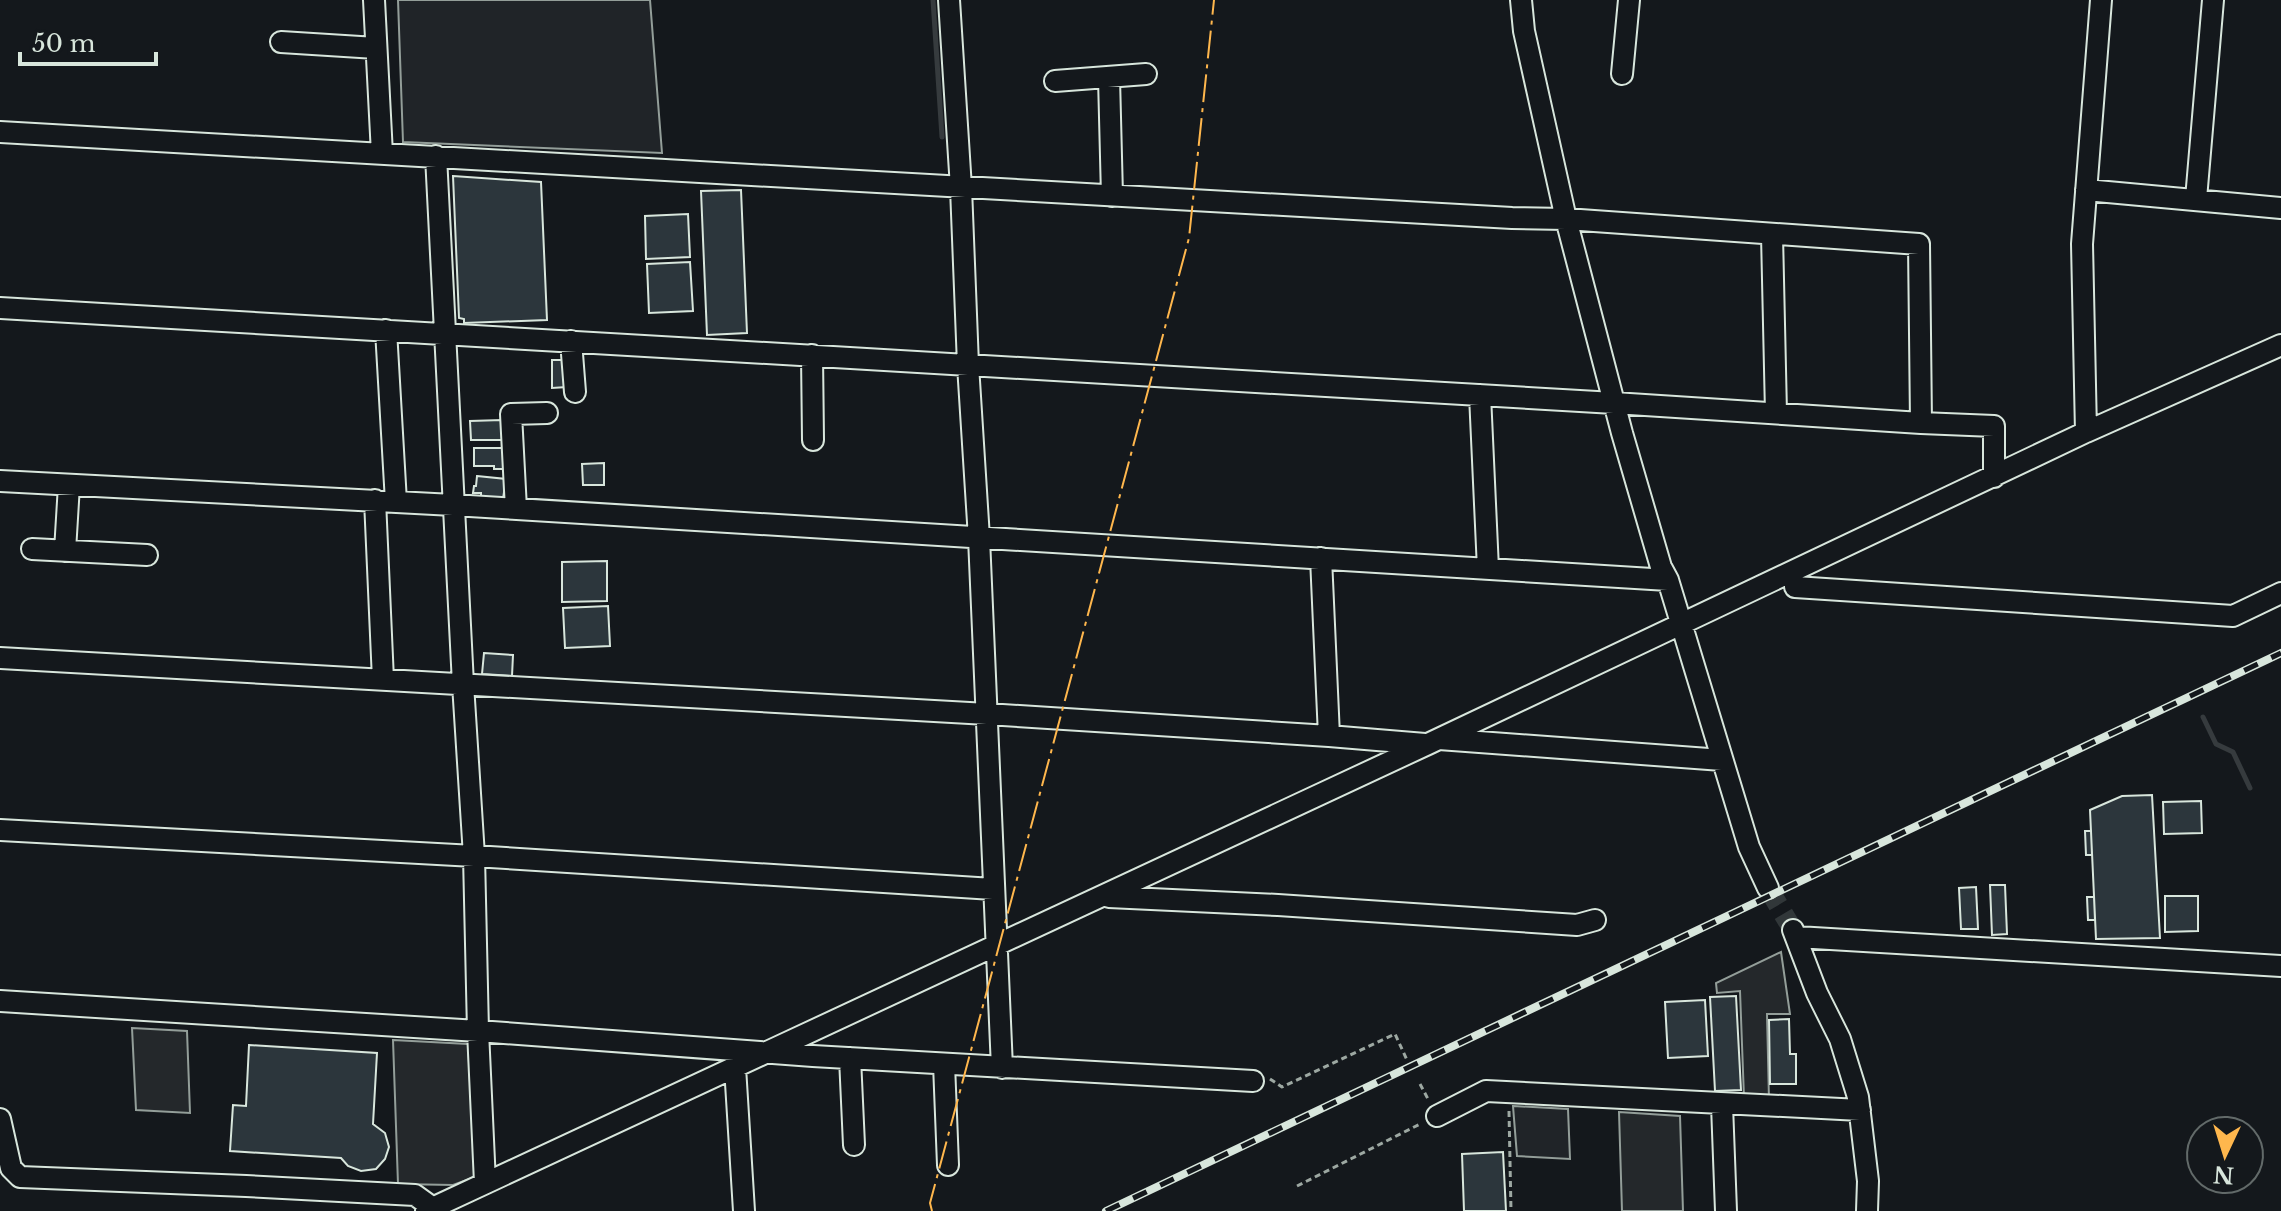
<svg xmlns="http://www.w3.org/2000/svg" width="2281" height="1211" viewBox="0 0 2281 1211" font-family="'Libre Baskerville',serif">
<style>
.green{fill:#202428;stroke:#939e99;stroke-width:2}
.parking{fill:#24282b;stroke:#939e99;stroke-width:2}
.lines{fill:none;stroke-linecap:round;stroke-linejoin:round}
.stream{stroke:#363b3e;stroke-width:5}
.building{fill:#2c363c;stroke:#d8e6dc;stroke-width:2}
.minor-tunnel{stroke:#313739;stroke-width:20;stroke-dasharray:20 10;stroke-linecap:butt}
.minor-casing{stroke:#d8e6dc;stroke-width:24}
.path{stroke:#9da8a2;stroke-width:3;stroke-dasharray:6 4;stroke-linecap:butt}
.minor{stroke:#14181c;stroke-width:20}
.rail-casing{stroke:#d8e6dc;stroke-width:8}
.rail{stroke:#14181c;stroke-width:5;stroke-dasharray:15;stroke-linecap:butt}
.power{stroke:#ffb74d;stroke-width:2;stroke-dasharray:28 6 4 6;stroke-linecap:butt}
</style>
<rect width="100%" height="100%" fill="#14181c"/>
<path class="green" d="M398,0h252l12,153 -259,-11z
M1513,1106l55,3 2,50 -53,-3z"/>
<path class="parking" d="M1781,952l9,62h-23l2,86 -25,-2 -4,-107 -23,2 -1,-10z
M132,1028l55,3 3,82 -54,-3z
M393,1040l75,4 7,133 -22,8 -55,-1z
M1619,1112l61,4 3,95h-61z"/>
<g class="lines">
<path class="stream" d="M933,0l9,137
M2203,717l13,27 17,8 17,36"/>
</g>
<path class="building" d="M453,176l88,6 6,138 -83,3v-4l-5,-1z
M741,190l6,143 -40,2 -6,-144z
M688,214l2,43 -44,2 -1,-43z
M690,262l3,49 -44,2 -2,-49z
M552,360h15v27l-15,1z
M502,420v20h-31l-1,-19z
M474,448h30v21h-10v-3h-20z
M604,463v22h-21l-1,-21z
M477,476l29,3 -3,20 -22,-2v-4h-8l1,-7h2z
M607,561v40l-45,1v-40z
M608,606l2,40 -45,2 -2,-40z
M484,653l29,2 -1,21 -30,-2z
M2152,795l8,143 -64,1 -6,-129 32,-14z
M2201,801l1,32 -38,1 -1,-32z
M2085,831h6l1,24h-6z
M1990,885h15l2,49 -15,1z
M1976,887l2,42h-17l-2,-41z
M2165,896h33v35l-33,1z
M2087,897h7l1,23h-7z
M1736,996l5,94 -26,1 -5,-94z
M1705,1000l3,56 -40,2 -3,-56z
M1789,1019l1,35h6v30h-26l-1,-64z
M249,1045l128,8 -4,71 12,9 4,14 -4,12 -9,10 -15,2 -13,-5 -7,-8 -111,-7 3,-46 13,1z
M1503,1152l3,59h-42l-2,-57z"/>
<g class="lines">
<path class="minor-tunnel" d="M1768,888l25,42"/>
<defs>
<path id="minor" d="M374,0l8,154
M949,0l12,188 7,177 11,173 23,530
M1521,0l3,31 42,188 56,214 39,134 7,13 81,267 19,41
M281,42l95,6
M1622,74l7,-74
M1109,78l3,118
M1055,81l91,-7
M0,132c504,28 1008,59 1512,86l54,1 353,25 2,179
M436,156l27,528 11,172 4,175 7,152
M2086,190l195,18
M2196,199l17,-199
M1772,235l4,178
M0,308l1614,95 307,20 73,3v51
M386,330l10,172
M571,341l4,51
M812,355l1,85
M1480,395l8,174
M2086,432l-4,-188 19,-244
M0,481l453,24 1215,75
M375,500l8,180
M516,509l-5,-95 36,-1
M32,549l115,6
M65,551l4,-66
M1321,558l8,178
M1795,587l438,29 48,-23
M0,658l987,56 342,22 96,8
M1439,739l283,21
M0,830l474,26 519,33
M1109,897l169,8 299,20 18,-5
M1793,930l24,63 23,46 18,58 10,84 -1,30
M1797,937l484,29
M0,1001l478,30 335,25 440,25
M850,1058l4,87
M944,1064l4,101
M735,1067l9,144
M1722,1105l4,106
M1437,1116l49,-25 374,19
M0,1119l11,49 9,9 226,9 169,9 18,13
M426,1211l1002,-467 658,-312 195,-87"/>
</defs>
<use href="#minor" class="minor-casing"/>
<path class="path" d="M1270,1079l12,8 113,-53 12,26
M1420,1084l8,15
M1509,1111l2,100
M1297,1186l125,-63"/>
<use href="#minor" class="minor"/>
<defs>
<path id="rail" d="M1106,1211l1175,-558"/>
</defs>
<use href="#rail" class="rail-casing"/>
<use href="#rail" class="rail"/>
<path class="power" d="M932,1211l-2,-8 259,-965 25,-238"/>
</g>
<g transform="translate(2225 1155) rotate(184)"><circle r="38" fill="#14181c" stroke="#626a69" stroke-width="2"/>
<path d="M0-6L14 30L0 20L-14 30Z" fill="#ffb74d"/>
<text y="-12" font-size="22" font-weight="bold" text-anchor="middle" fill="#d8e6dc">N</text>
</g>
<path d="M20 52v12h136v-12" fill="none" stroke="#d8e6dc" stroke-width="4"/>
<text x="32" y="52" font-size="24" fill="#d8e6dc" stroke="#14181c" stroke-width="6" paint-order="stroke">50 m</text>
</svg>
